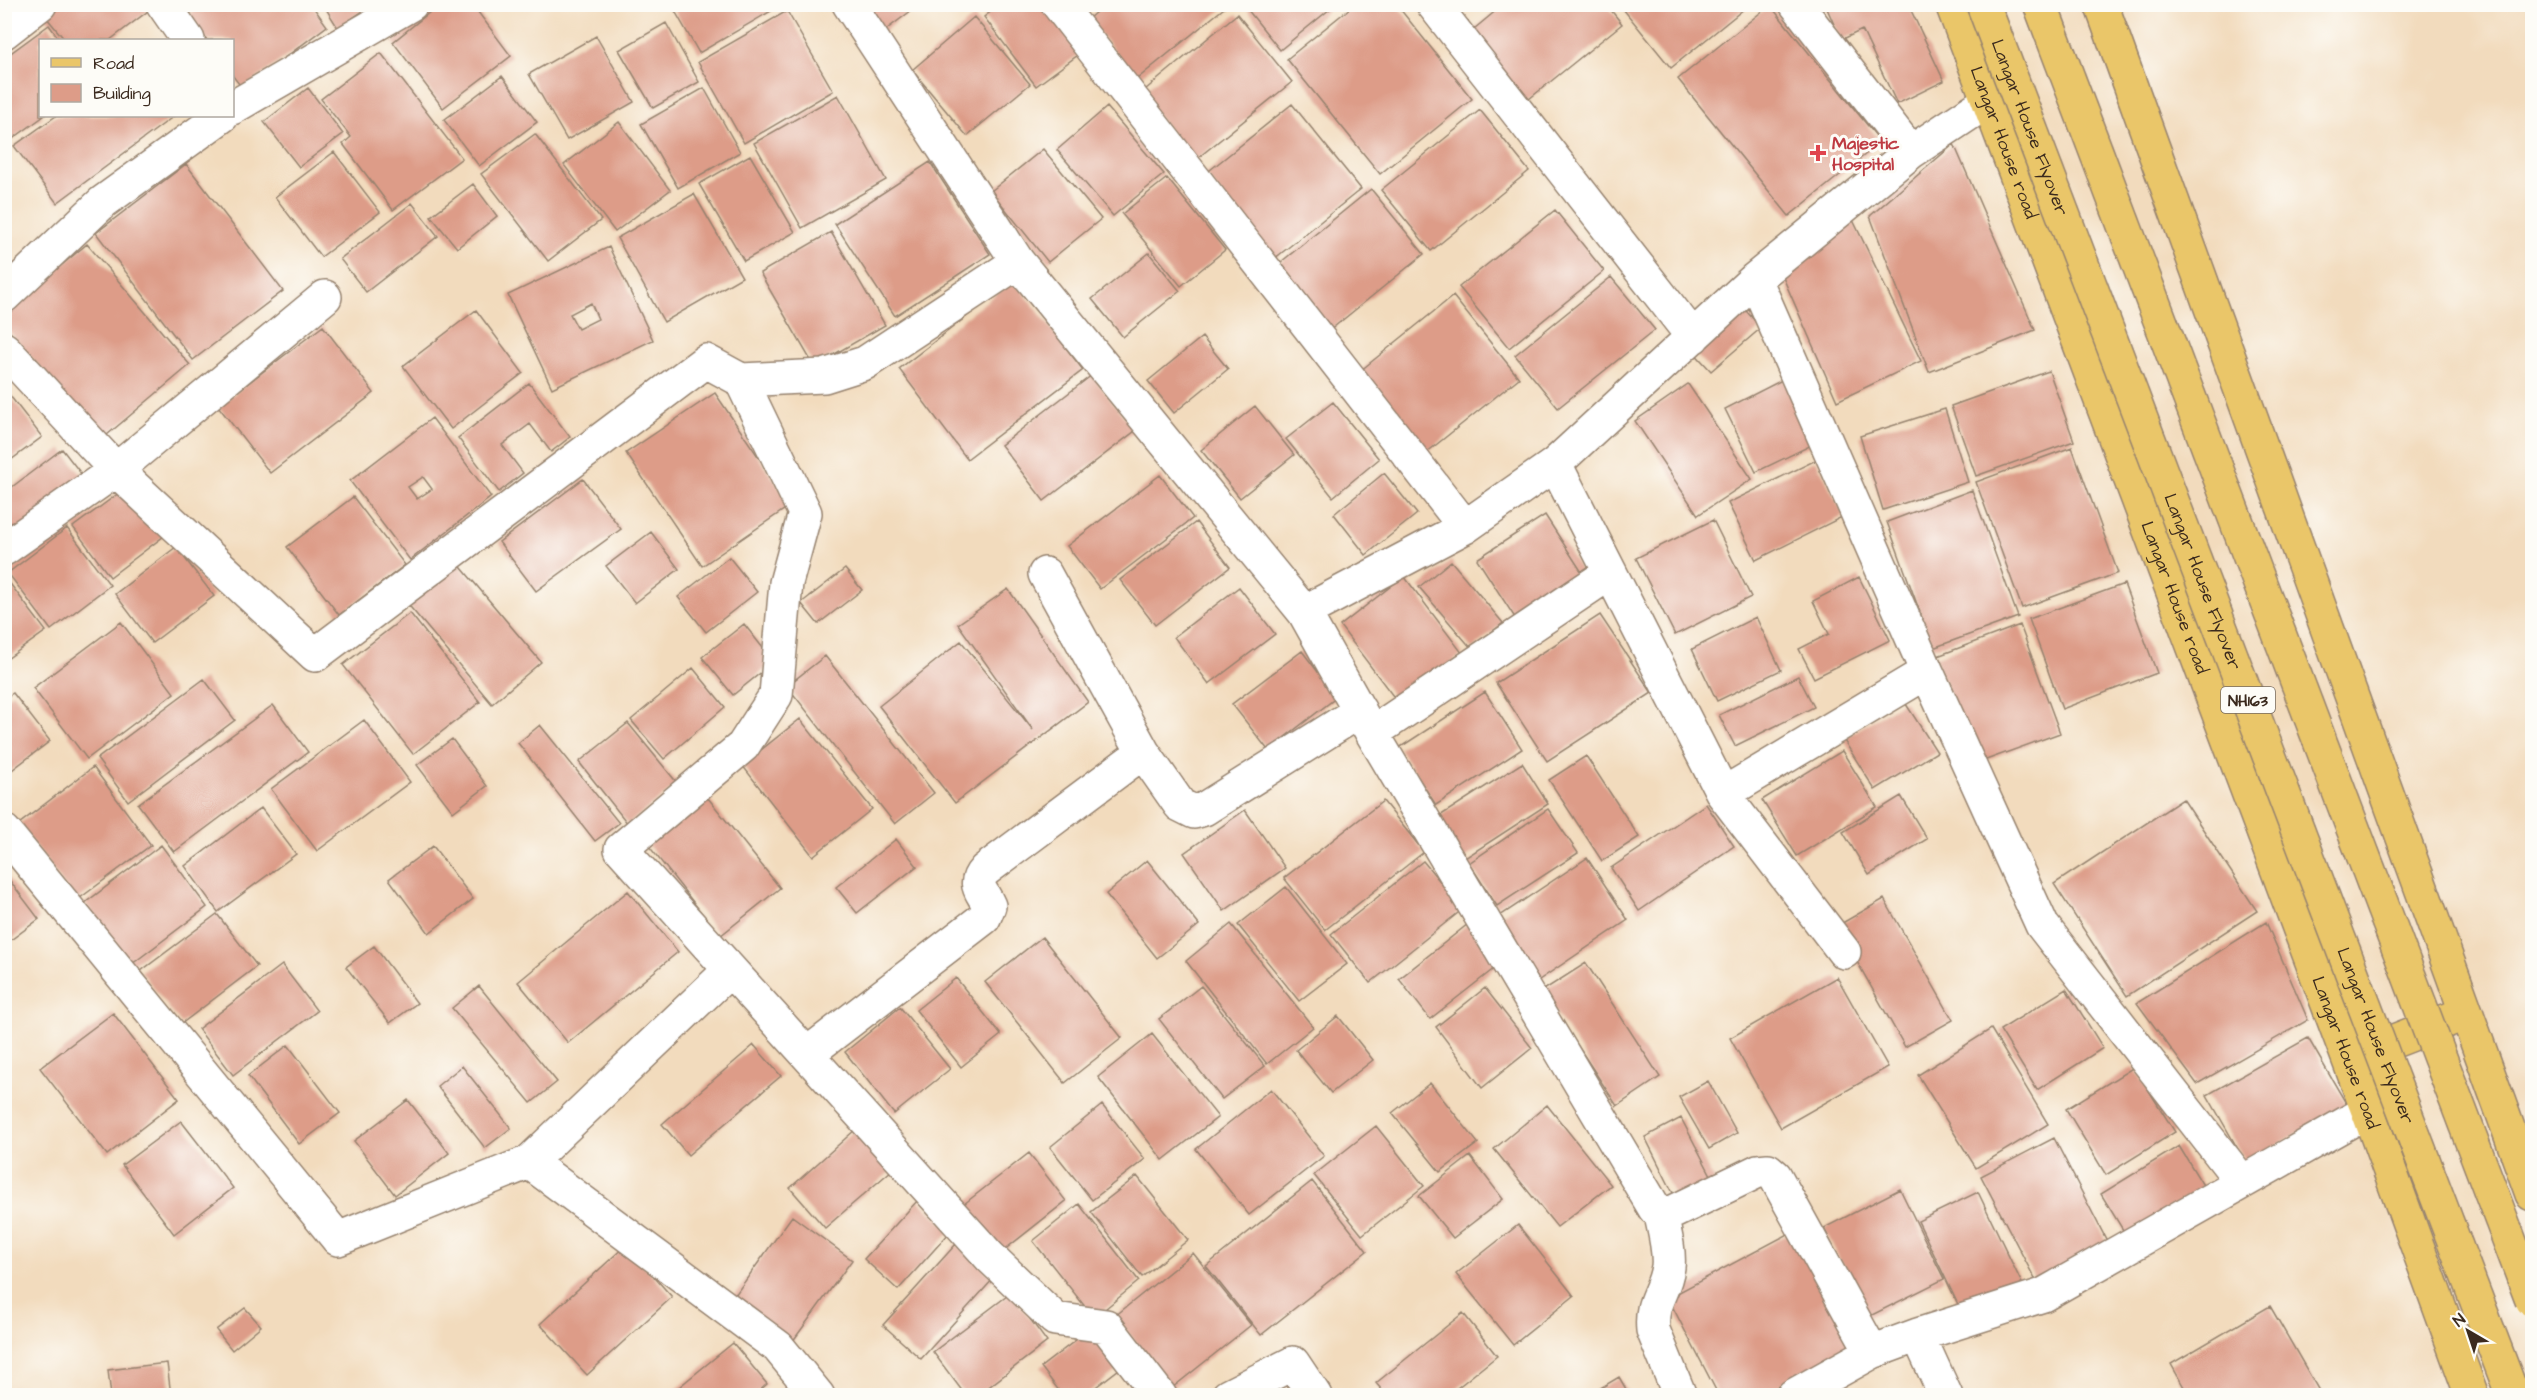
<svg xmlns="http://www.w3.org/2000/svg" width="2537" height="1400" viewBox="0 0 2537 1400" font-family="'Architects Daughter',sans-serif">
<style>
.building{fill:#dd9c88;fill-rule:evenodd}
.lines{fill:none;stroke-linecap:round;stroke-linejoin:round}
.minor-casing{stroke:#96826e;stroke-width:36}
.major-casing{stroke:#96826e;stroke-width:36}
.minor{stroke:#fff;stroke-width:33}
.major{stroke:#eac669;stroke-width:33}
.highway-bridge-casing{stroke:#96826e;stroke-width:36;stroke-linecap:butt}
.highway-bridge{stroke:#eac669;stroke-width:33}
.health-dot{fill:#e0444e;stroke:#fdfcf7;stroke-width:2}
.labels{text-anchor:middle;stroke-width:6;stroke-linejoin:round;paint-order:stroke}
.shield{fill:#fdfcf7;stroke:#75695f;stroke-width:1.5}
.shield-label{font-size:16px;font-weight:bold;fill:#3b2a1e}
.street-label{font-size:18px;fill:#3b2a1e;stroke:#fdfcf7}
.health-label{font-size:18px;font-weight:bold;fill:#be3a42;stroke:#fdfcf7;text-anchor:start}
</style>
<rect width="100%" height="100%" fill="#fdfcf7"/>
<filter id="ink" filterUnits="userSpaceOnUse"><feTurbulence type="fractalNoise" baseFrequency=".0167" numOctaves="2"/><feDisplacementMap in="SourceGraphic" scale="12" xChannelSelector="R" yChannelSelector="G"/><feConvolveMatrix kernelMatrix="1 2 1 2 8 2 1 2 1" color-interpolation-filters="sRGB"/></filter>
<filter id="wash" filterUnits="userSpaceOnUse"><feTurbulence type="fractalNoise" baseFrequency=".008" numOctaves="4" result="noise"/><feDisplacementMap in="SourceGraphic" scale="24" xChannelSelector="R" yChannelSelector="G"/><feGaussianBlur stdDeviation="1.35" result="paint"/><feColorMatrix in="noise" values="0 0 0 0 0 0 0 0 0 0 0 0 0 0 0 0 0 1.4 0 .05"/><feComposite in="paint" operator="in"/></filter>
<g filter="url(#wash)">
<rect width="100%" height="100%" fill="#f2dbbd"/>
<g id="blocks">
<path class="building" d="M51,4h92l5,7 -38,29h-45l-23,-28z
M201,4h110l16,22 -84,63 -11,-14v-35h-25l-19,-25z
M323,4h50l-35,24z
M440,4h32l39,52 -68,52 -50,-66z
M671,4h112l-84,49z
M862,4h58l-37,28z
M1001,4h45l36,48 -46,34 -52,-69z
M1105,4h124l-92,75 -49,-60z
M1243,4h93l-56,46z
M1355,4h41l76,95 -92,75 -93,-115z
M1504,4h102l16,20 -98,79 -56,-69z
M1619,4h131l-79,64z
M1825,4h83l36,77 -47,23 -35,-74 -21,10z
M1770,5l111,137 -92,74 -111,-137z
M787,11l46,80 -89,52 -46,-81z
M1237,14l55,68 -98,79 -54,-67z
M974,17l56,67 -63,52 -55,-66z
M666,23l33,59 -46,26 -34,-58z
M49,25l11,15h-20v76h4l-40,29v-87z
M596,36l38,66 -67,38 -38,-66z
M381,53l81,105 -69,52 -50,-66 8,-7 -30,-38z
M502,76l35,46 -58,44 -35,-46z
M308,88l35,46 -44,33 -35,-45z
M704,88l36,64 -62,36 -37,-64z
M838,95l48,85 -84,48 -48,-85z
M1292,104l69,85 -87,70 -69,-85z
M1107,107l57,67 -51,42 -56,-66z
M1480,110l49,61 -98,80 -50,-61z
M56,116h118l-117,87 -43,-57z
M619,122l51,68 -55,42 -51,-67z
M535,134l66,86 -53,41 -67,-87z
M1954,144l81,186 -106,42 -59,-156z
M1043,149l58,70 -53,43 -57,-71z
M334,152l46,60 -59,45 -46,-60z
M750,155l45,77 -51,29 -45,-77z
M930,162l60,92 -95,62 -60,-92z
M186,164l97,127 -90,69 -97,-127z
M1167,178l58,72 -44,36 -59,-72z
M473,184l24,32 -40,32 -26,-32z
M1371,189l53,65 -95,77 -53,-65z
M694,194l48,83 -78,45 -47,-84z
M412,203l26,33 -72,56 -26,-33z
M1555,210l49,61 -95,77 -50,-61z
M1853,220l68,141 -84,40 -55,-126z
M831,232l54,93 -71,41 -54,-93z
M87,244l103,121 -89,75 -97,-115v-12z
M609,247l44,93 -101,48 -44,-93zM591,303l7,16 -20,10 -8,-15z
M1149,253l31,38 -57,46 -31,-38z
M1611,277l44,53 -97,78 -43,-53z
M1014,280l69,90 -116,89 -68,-90z
M1453,296l66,82 -98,79 -66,-82z
M1741,305l20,23 -50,43 -21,-23z
M476,310l47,63 -72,56 -48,-63z
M323,326l51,67 -104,80 -52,-67z
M1202,337l26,32 -54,44 -26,-32z
M2049,371l25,70 -98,35 -25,-70z
M1092,375l43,56 -91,70 -43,-56z
M1784,379l32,64 -60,29 -31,-63z
M529,383l41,54 -19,15 -21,-28 -28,21 21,28 -24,19 -41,-54z
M1688,384l64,95 -54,36 -63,-94z
M4,388l38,49 -38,28z
M715,393l76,112 -89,61 -76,-113z
M1333,402l46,57 -46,38 -47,-58z
M1255,406l39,49 -54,43 -39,-48z
M1945,409l23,73 -85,28 -23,-74z
M432,418l59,79 -81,63 -60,-79zM423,477l9,12 -15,10 -9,-12z
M2072,447l46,126 -96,35 -46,-126z
M62,449l24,31 -82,63v-50z
M1816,460l28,56 -88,44 -28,-57z
M1384,473l33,41 -51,41 -32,-41z
M1160,475l33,43 -93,71 -33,-43z
M583,479l38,50 -85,62 -37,-49z
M127,487l37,49 -54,41 -37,-50z
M1972,490l46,127 -85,31 -46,-126z
M353,497l52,68 -66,50 -52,-68z
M1545,515l42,65 -68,44 -42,-65z
M1713,520l38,77 -76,38 -39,-77z
M1196,522l34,45 -75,58 -35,-45z
M67,528l43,57 -59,45 -43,-57z
M651,532l28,37 -44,34 -29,-37z
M176,547l38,49 -62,47 -37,-49z
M729,557l28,35 -51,40 -28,-35z
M456,561l85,101 -49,42 -86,-102z
M1451,561l52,62 -31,26 -53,-62z
M845,569l17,21 -44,34 -17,-21z
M1404,576l59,78 -64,50 -59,-78z
M1859,577l31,63 -76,38 -15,-29 30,-15 -16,-33z
M8,581l38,50 -42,30v-77z
M2124,584l33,89 -95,36 -33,-90z
M1239,587l36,47 -66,50 -35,-47z
M1008,589l80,113 -133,101 -76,-97 82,-65 72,89 -75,-106z
M410,613l70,89 -67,52 -70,-89z
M1600,615l52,78 -105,68 -51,-78z
M1756,617l25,53 -64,31 -25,-52z
M121,622l53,71 -87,66 -54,-71z
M744,624l30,38 -41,33 -31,-38z
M2020,625l40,108 -85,31 -40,-107z
M1302,651l35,46 -69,53 -36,-46z
M825,656l109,137 -39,31 -108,-138z
M693,668l32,39 -61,52 -33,-39z
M1798,676l16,31 -79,39 -16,-31z
M204,679l31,41 -107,81 -31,-42z
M1485,692l37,57 -86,56 -37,-57z
M13,693l37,48 -46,35v-77z
M1904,701l33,51 -62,38 -32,-51z
M273,705l35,47 -134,100 -36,-48z
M800,719l72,90 -59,47 -71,-91z
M364,720l46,62 -93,69 -46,-62z
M628,723l50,61 -50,40 -49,-62z
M540,725l79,98 -24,18 -77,-98z
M452,739l35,47 -34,26 -36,-47z
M1842,751l35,56 -80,49 -35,-56z
M1586,756l53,81 -37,24 -53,-81z
M1522,763l26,41 -86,56 -27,-41z
M93,767l58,78 -75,56 -57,-77z
M1901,796l26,43 -58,36 -26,-43z
M708,798l72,90 -60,48 -72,-91z
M2183,799l74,112 -130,85 -73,-112z
M1383,801l41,51 -99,78 -41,-52z
M1706,804l28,42 -95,65 -28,-43z
M261,808l35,46 -78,58 -33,-46z
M1548,809l30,44 -81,53 -28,-43z
M1245,810l40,58 -61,43 -40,-58z
M896,839l21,27 -60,47 -21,-26z
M161,845l46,62 -75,57 -47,-61z
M433,846l40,53 -44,34 -40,-54z
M1587,858l41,62 -89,60 -42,-62z
M1147,860l52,65 -42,33 -51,-64z
M1423,861l40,48 -93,74 -39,-49z
M4,873l35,46 -35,26z
M1286,887l61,77 -48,37 -61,-76z
M628,891l50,61 -110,91 -50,-61z
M1884,899l69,121 -48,27 -68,-121z
M217,914l40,52 -76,58 -40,-53z
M2266,922l42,98 -111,64 -60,-81z
M1231,924l82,103 -46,37 -81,-103z
M1468,924l32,40 -70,55 -31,-40z
M1042,937l80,101 -57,45 -80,-101z
M374,946l43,57 -27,20 -44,-56z
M1586,963l74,114 -43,29 -75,-115z
M282,965l35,46 -84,64 -35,-46z
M1837,977l51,90 -107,61 -51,-90z
M956,978l45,57 -40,32 -45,-57z
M479,986l78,96 -26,21 -79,-95z
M1201,986l64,80 -43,33 -63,-80z
M1485,988l47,60 -50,40 -46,-61z
M2066,989l37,59 -66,42 -37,-60z
M900,1007l50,62 -56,45 -49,-62z
M113,1013l66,86 -72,56 -67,-87z
M1338,1016l35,44 -42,33 -35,-43z
M1991,1029l57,95 -72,44 -58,-93z
M1152,1034l66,83 -55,43 -65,-83z
M2308,1038l39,67 -101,58 -39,-68z
M288,1045l52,68 -41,31 -51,-68z
M754,1045l27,31 -93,79 -26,-31z
M462,1066l49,62 -26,20 -48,-62z
M2134,1067l41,65 -69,43 -40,-66z
M1708,1081l29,52 -28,16 -30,-52z
M1430,1083l48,60 -38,29 -48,-59z
M1271,1089l53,67 -75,59 -53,-66z
M408,1100l41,53 -54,42 -41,-54z
M1102,1105l43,54 -53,41 -42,-53z
M1547,1105l64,80 -54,42 -63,-78z
M1681,1118l33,63 -37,20 -32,-64z
M181,1121l52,67 -59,46 -52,-69z
M1376,1126l48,60 -62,49 -48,-60z
M856,1129l36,41 -67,58 -35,-40z
M2054,1138l55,107 -72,38 -56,-107z
M2179,1146l25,41 -78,48 -25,-41z
M1029,1153l37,48 -63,50 -39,-47z
M1470,1156l33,43 -50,39 -34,-42z
M1137,1176l51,64 -46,37 -51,-65z
M1312,1181l55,70 -106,84 -55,-69z
M1900,1189l44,90 -76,38 -44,-89z
M1978,1192l47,98 -60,29 -47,-98z
M918,1200l33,31 -53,59 -34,-31z
M1079,1204l60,77 -45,37 -61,-77z
M792,1216l60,44 -62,85 -60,-43z
M1518,1225l56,71 -61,49 -57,-71z
M1794,1231l60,115 -94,50h-41l-51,-98z
M956,1244l38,34 -73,81 -38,-34z
M626,1245l46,52 -85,78 -47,-51z
M1193,1253l58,72 -79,63 -57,-72z
M1011,1293l36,49 -70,54h-11l-33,-44z
M2270,1306l52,90h-133l-18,-32z
M245,1308l16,18 -29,24 -16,-20z
M1463,1313l34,43 -50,40h-60l-11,-13z
M1089,1330l30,39 -35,27h-21l-22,-29z
M733,1343l34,41 -13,12h-86z
M167,1363l4,33h-60l-3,-26z
M1619,1377l11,19h-43z"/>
</g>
</g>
<g filter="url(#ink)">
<use href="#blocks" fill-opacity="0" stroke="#96826e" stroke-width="1.5"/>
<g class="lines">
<defs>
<path id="minor" d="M163,4l25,36
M849,4l169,258 286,350 68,121 283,476 12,6 91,-44 10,-1 7,6 97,176 46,-17
M1058,4l407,523
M1433,4l260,333
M1796,4l115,148
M4,32l36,-28
M232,108l179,-104
M1755,279l172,393 115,253 200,257
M4,296l99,-94 119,-86
M4,349l112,121 199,185 391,-294 35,19 83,-4 41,-13 153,-101
M741,380l64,133 -19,70 -10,112 -33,51 -122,103 369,408 65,62 51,7 54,70
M1555,464l168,330 121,158
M4,549l112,-79 209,-173
M1045,574l98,178 37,53 14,7 10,-3 156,-98
M1304,612l161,-85 90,-63 200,-185 156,-127 77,-51
M1372,733l238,-160
M1723,794l204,-122
M4,831l334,408 191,-77 249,185 40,49
M807,1054l177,-136 5,-12c-6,-15 -18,-21 -4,-36l158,-118
M529,1162l201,-192
M1661,1215c3,15 9,36 7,52 -4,27 -18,33 -15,63l27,66
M1228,1396l65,-33 22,33
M1793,1396l79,-44
M1946,1396l-28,-61 125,-40 325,-184"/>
<g id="major">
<path id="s1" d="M1952,4l416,1107 104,285"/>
<path d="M2101,4l431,1190"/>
<path d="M2353,1057l103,-40"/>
</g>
</defs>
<use href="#minor" class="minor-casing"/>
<use href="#major" class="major-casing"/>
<use href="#minor" class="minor"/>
<use href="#major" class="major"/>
<defs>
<g id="highway-bridge">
<path id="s2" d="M1983,4l530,1392"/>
<path d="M2040,4l492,1296"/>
</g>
</defs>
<use href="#highway-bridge" class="highway-bridge-casing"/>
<use href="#highway-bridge" class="highway-bridge"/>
</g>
</g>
<path class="health-dot" d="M1815 144h6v6h6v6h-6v6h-6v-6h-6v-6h6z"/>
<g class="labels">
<rect class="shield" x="2221" y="687" width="54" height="26" rx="4.5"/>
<g class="shield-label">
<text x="2248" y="706">NH163</text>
</g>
<g class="street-label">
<text dy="6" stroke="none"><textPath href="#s2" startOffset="132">Langar House Flyover</textPath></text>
<text dy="6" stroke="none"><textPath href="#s1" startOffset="148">Langar House road</textPath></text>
<text dy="6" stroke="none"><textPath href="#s2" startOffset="618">Langar House Flyover</textPath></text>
<text dy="6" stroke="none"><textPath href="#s1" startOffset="634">Langar House road</textPath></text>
<text dy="6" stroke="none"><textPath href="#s2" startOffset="1104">Langar House Flyover</textPath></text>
<text dy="6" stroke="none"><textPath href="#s1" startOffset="1120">Langar House road</textPath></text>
</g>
<g class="health-label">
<text x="1832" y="149">Majestic<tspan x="1832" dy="21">Hospital</tspan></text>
</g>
</g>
<rect width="2537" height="1400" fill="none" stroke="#fdfcf7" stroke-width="24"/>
<rect x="39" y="39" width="195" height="78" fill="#fdfcf7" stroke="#afa8a0" stroke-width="1.5"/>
<rect x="51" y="58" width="30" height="9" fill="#eac669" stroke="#afa8a0" stroke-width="1.5"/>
<text x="93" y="69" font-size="18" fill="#3b2a1e">Road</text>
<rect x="51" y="84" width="30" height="18" fill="#dd9c88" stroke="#afa8a0" stroke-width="1.5"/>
<text x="93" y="99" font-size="18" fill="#3b2a1e">Building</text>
<g transform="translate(2468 1331) rotate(321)" stroke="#fdfcf7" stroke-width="4.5" paint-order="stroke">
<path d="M0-4.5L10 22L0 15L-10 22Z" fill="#3b2a1e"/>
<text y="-9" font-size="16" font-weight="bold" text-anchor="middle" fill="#3b2a1e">N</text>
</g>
</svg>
